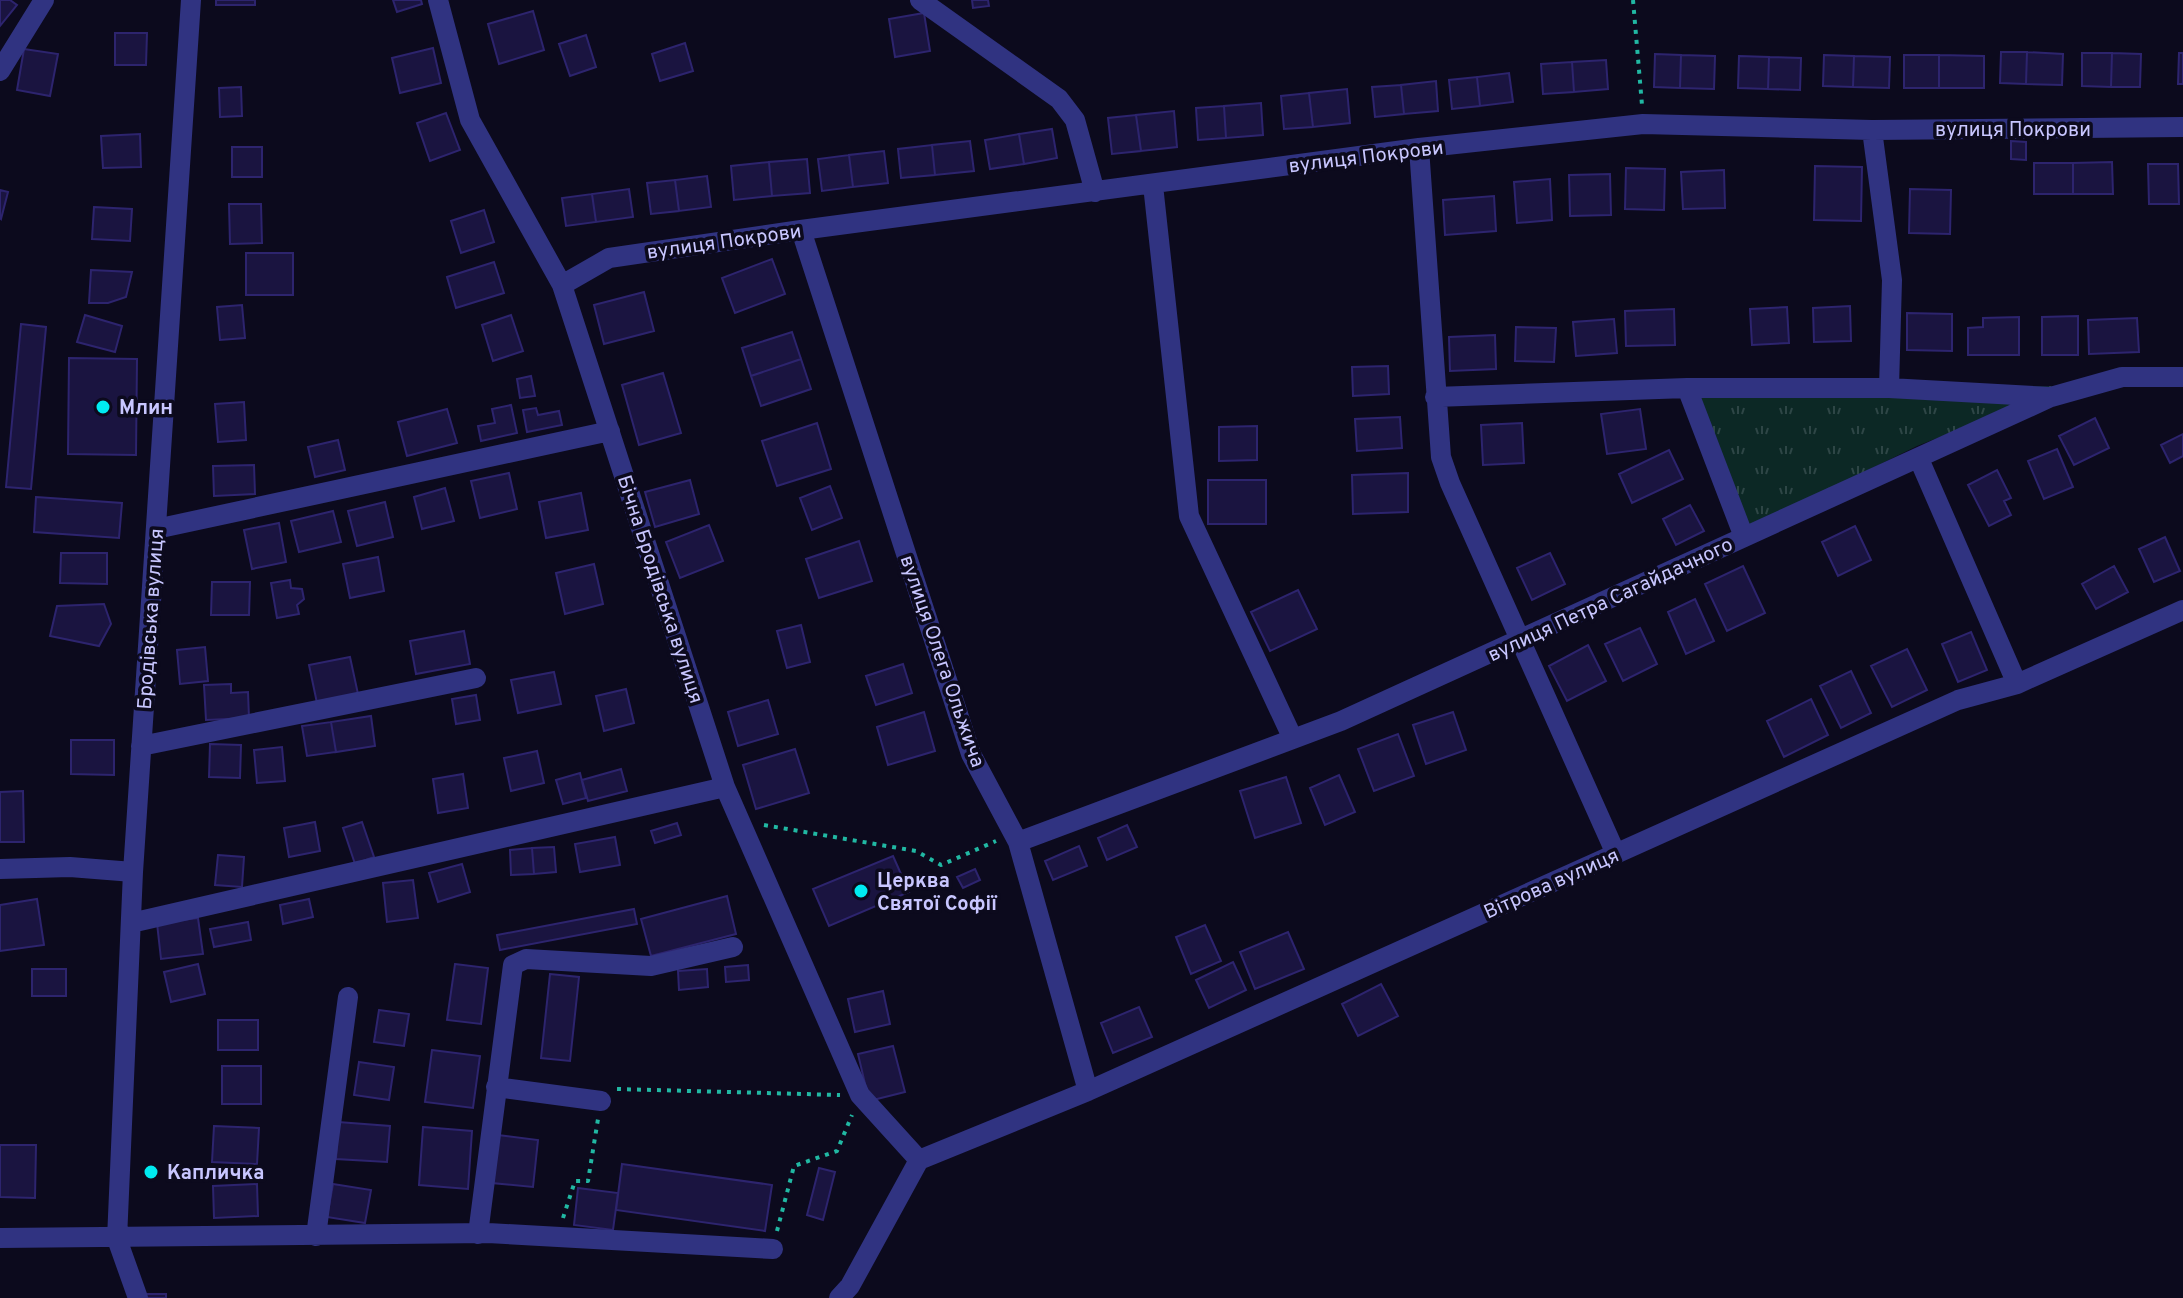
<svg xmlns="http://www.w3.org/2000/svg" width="2183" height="1298" viewBox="0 0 2183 1298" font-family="Overpass,sans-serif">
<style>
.park{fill:url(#park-tufts)}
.building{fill:#1a1440;stroke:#2d246e;stroke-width:2}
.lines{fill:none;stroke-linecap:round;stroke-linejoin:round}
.path{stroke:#21b8a3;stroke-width:4;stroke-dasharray:4 6;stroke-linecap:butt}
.minor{stroke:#303381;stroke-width:20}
.poi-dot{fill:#00ebf1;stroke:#0c0a1d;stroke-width:3}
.labels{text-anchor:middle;stroke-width:7;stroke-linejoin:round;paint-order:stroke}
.street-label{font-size:20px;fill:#c8c6ff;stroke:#0c0a1d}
.poi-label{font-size:20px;font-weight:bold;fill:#c8c6ff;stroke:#0c0a1d;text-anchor:start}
</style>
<defs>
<pattern id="park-tufts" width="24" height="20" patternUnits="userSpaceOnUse" patternTransform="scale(2)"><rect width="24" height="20" fill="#0c2825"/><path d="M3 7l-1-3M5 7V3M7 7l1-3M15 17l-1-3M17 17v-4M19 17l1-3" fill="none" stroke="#2e4646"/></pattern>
</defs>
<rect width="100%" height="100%" fill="#0c0a1d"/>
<path class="park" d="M2068,386l-151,60 -171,84 -59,-142z"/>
<path class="building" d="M0,0h10l7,5 -17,21z
M216,0h39v5h-39z
M393,0h28l1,4 -25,8z
M972,0h16l1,6 -16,2z
M533,11l11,39 -45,14 -11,-40z
M924,13l6,38 -35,6 -6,-38z
M115,33h32l-1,32h-31z
M586,35l10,32 -26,9 -11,-32z
M685,43l8,28 -33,10 -8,-27z
M433,48l8,35 -41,10 -8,-35z
M24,49l34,5 -8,42 -33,-6z
M2001,52h26l-1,32 -26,-1z
M2027,52l36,2 -1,31 -36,-1z
M2082,53h30l-1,34 -29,-1z
M2112,53l29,1 -1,33h-29z
M2179,53h4v31h-5z
M1655,54l26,1 -1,33 -26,-1z
M1681,55l34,1 -1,33 -34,-1z
M1824,55l30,1 -1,31 -30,-1z
M1904,55h35v33h-35z
M1939,55l45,1v32h-45z
M1739,56l30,1 -1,32 -30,-1z
M1854,56l36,1 -1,31 -36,-1z
M1769,57l32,1 -1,32 -32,-1z
M1606,60l2,29 -34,3 -2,-30z
M1572,62l2,30 -31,2 -2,-30z
M1509,73l4,29 -33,4 -3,-29z
M1477,77l3,29 -28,3 -3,-29z
M1436,81l2,30 -34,3 -3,-29z
M1401,85l3,29 -29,3 -3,-30z
M241,87l1,29 -22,1 -1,-29z
M1347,89l3,34 -37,4 -4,-34z
M1309,93l4,34 -29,2 -3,-33z
M1261,103l2,32 -37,3 -2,-32z
M1224,106l2,32 -28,2 -2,-32z
M1174,111l3,36 -36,4 -5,-36z
M446,113l14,37 -30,11 -13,-38z
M1136,115l5,36 -29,3 -4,-36z
M1052,129l5,29 -33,6 -5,-30z
M140,134l1,33 -38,1 -2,-32z
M1019,134l5,30 -34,5 -5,-29z
M970,141l4,30 -39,4 -3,-30z
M2011,141l15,1v18l-15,-1z
M932,145l3,30 -34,3 -3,-29z
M232,147h30v30h-30z
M884,151l4,32 -35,4 -4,-32z
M849,155l4,32 -31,4 -4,-32z
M807,159l3,34 -38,3 -3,-34z
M769,162l3,34 -38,4 -3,-34z
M2112,162l1,32h-40v-31z
M2034,163h39v31h-39z
M2148,164h30l1,40h-30z
M1815,166l47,1 -1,54 -47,-1z
M1626,168l39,1 -1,41 -39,-1z
M1724,170l1,38 -42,1 -2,-37z
M1610,174l1,41 -41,1 -1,-41z
M707,176l4,31 -32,4 -4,-31z
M1550,179l2,41 -35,3 -3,-41z
M675,180l4,31 -28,3 -4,-31z
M629,189l4,28 -37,5 -4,-28z
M1910,189l41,1 -1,44 -41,-1z
M0,190l8,2 -7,27 -1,-1z
M592,194l4,28 -30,4 -4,-28z
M1494,196l2,35 -51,4 -2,-35z
M229,204h32l1,39 -32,1z
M94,207l38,2 -2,32 -38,-2z
M484,210l10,32 -33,11 -10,-32z
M246,253h47v42h-47z
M772,259l13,35 -50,19 -13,-35z
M494,262l10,31 -48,15 -9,-31z
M91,270l41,2 -6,25 -18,6h-19z
M644,292l10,39 -50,13 -10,-39z
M242,305l3,33 -25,2 -3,-33z
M1850,306l1,35 -37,1 -1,-34z
M1787,307l2,36 -37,2 -2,-36z
M1674,309l1,36 -49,1 -1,-35z
M1907,313l45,1v37l-45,-1z
M85,315l37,11 -7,26 -38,-10z
M511,315l12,36 -30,10 -11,-36z
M2078,316v39h-36v-38z
M2019,317v38h-51v-27l15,-1v-9z
M2137,318l2,34 -50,2 -1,-34z
M1614,319l3,34 -41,3 -3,-34z
M21,324l25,3 -15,162 -25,-2z
M1516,327l40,1 -2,34 -39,-1z
M792,332l9,27 -50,17 -9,-28z
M1495,335l1,34 -46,2 -1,-34z
M69,358l68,1 -1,96 -68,-1z
M801,359l10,30 -50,17 -10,-30z
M1388,366l1,28 -36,2 -1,-29z
M663,373l18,60 -42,12 -17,-60z
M531,376l4,20 -15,2 -3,-19z
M244,402l2,38 -28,2 -3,-38z
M511,405l6,28 -36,8 -3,-15 17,-3 -3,-14z
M536,408l2,7 21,-4 3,14 -35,7 -4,-22z
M447,409l10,34 -50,13 -9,-34z
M1640,409l6,40 -39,5 -6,-40z
M1400,417l2,31 -45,3 -2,-32z
M2095,418l14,30 -35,17 -15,-29z
M817,423l14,46 -54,17 -15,-45z
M1522,423l2,40 -41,2 -2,-40z
M1257,426v34l-38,1v-34z
M2183,434v22l-13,7 -9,-18z
M338,440l7,30 -30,7 -7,-30z
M2057,449l16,38 -29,12 -16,-38z
M1669,450l14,29 -51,24 -13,-29z
M254,465l1,29 -41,2 -1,-30z
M1997,470l14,28 -7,3 7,14 -22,11 -21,-41z
M509,473l8,36 -37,9 -9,-37z
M1408,473v39l-55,2 -1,-39z
M690,480l9,34 -44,13 -10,-35z
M1208,480h58v44h-58z
M830,486l12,32 -30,12 -12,-32z
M445,488l9,33 -32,8 -8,-32z
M581,493l7,37 -42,8 -7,-36z
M36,497l86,6 -3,35 -85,-6z
M385,502l8,35 -36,9 -9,-35z
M1690,505l14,26 -28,14 -13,-26z
M333,511l8,31 -42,10 -8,-31z
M279,523l7,39 -34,7 -8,-39z
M709,525l14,36 -43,17 -14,-36z
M1855,526l16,34 -33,16 -16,-34z
M2165,537l15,34 -26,11 -15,-33z
M859,541l13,40 -53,17 -13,-39z
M61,553h46v31l-47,-1z
M1550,553l15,31 -33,16 -15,-32z
M378,557l6,34 -34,7 -7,-34z
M594,564l9,40 -38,10 -9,-41z
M1743,566l22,47 -38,18 -22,-47z
M2114,566l14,26 -32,17 -14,-25z
M290,580l1,8 11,1 2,10 -7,6 2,9 -22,4 -6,-35z
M212,582h38l-1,33h-38z
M1298,590l19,39 -47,22 -19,-39z
M1695,599l19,42 -28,13 -18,-42z
M104,604l7,20 -12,22 -49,-10 7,-30z
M801,625l9,37 -23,6 -10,-37z
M1640,628l17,36 -34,17 -18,-37z
M464,631l6,33 -54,10 -6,-33z
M1971,632l16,38 -29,12 -16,-38z
M1588,645l18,36 -39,20 -18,-35z
M205,647l3,34 -28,3 -3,-34z
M1907,649l20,41 -35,17 -21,-41z
M350,657l8,37 -41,9 -8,-38z
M903,664l9,29 -36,12 -10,-29z
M1851,671l20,42 -30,15 -21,-42z
M554,672l7,32 -43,9 -7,-33z
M231,684v9l17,-1 1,26 -43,2 -2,-35z
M626,689l8,34 -30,8 -8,-35z
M476,695l4,25 -24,4 -4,-25z
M1811,699l17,36 -44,22 -17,-36z
M768,700l10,34 -40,12 -10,-34z
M924,712l11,39 -47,14 -11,-38z
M1453,712l13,38 -40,14 -13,-39z
M371,716l4,30 -39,6 -5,-30z
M331,722l5,30 -29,4 -5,-30z
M1398,734l16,42 -40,15 -16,-42z
M71,740h43v35l-43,-1z
M210,744l31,1 -1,33 -31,-1z
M282,747l3,34 -28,2 -3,-33z
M795,749l14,44 -53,16 -13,-44z
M537,751l7,32 -33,8 -7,-33z
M621,769l6,22 -39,10 -6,-21z
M580,773l6,25 -23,6 -7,-24z
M463,774l5,34 -30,5 -5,-34z
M1339,775l16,37 -30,13 -15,-37z
M1286,777l15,46 -46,15 -15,-47z
M23,791l1,51h-24v-50z
M315,822l5,29 -31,6 -5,-29z
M362,822l12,35 -19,7 -12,-36z
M677,823l4,12 -26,8 -4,-12z
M1127,825l10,22 -30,13 -9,-22z
M615,837l5,28 -40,7 -5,-28z
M1079,846l8,20 -34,14 -8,-19z
M554,847l2,25 -22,2 -2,-26z
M532,848l2,26 -23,1 -1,-25z
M218,855l26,2 -2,30 -27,-2z
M893,856l16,36 -80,34 -16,-37z
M462,864l8,28 -32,10 -9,-29z
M975,869l5,11 -17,8 -6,-11z
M413,880l5,38 -31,4 -4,-39z
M727,896l9,38 -85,22 -10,-37z
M37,899l7,46 -44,6v-46z
M309,899l4,18 -30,7 -3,-19z
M634,909l3,15 -137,26 -3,-15z
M198,918l5,36 -42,5 -4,-36z
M248,922l3,18 -37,7 -4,-18z
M1205,925l16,36 -30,13 -15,-37z
M1288,932l16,37 -49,20 -15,-37z
M1233,962l13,28 -37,18 -13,-28z
M198,964l7,30 -34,8 -7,-30z
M455,964l33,4 -7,56 -34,-4z
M748,965l1,15 -23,2 -1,-15z
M32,969h34v27h-34z
M707,969l1,18 -29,3 -1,-19z
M550,974l29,3 -9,84 -29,-3z
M1381,984l17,32 -40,20 -16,-32z
M883,991l7,33 -35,8 -7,-33z
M1139,1007l13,30 -39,16 -12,-30z
M379,1010l30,4 -5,32 -30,-4z
M218,1020h40v30h-40z
M893,1046l12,46 -36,9 -11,-47z
M432,1050l48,6 -7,52 -48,-6z
M359,1062l35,5 -5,33 -35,-5z
M222,1066h39v38h-39z
M338,1122l52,4 -3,36 -51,-3z
M214,1126l45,2 -2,36 -45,-2z
M423,1127l49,4 -4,58 -49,-4z
M498,1135l40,5 -5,47 -41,-4z
M0,1145h36l-1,53 -35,-1z
M622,1164l150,21 -7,46 -149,-21z
M819,1168l16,4 -12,48 -16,-5z
M257,1184l1,32 -44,2 -1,-32z
M333,1184l38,6 -6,33 -38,-6z
M578,1188l40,5 -5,37 -39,-5z
M146,1294h20v4h-20z"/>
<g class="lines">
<path class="path" d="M1633,0l9,105
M764,825l152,26 25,14 55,-24
M617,1089l223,6
M563,1218l12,-37h13l10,-62
M777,1231l17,-65 43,-15 15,-36"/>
<path class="minor" d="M438,0l32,120 92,165 163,502 135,308 59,65
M920,0l139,99 16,21 20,72
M0,71l44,-71
M1872,130l20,150 -3,108
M1419,148l22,309 9,26 166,371
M1153,185l36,331 104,223
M801,230l170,524 47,88 70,249
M562,285l47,-27 192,-28 618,-82 224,-24 229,6 311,-3
M1687,388l57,149
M1435,397l252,-9h202l162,9 71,-20h61
M1919,459l98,225
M156,529l454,-98
M141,746l335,-68
M1018,842l323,-121 710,-324
M0,869l70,-2 63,5
M131,923l594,-136
M496,1087l105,14
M919,1160l169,-69 870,-391 59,-16 166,-74
M478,1234l35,-269 13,-6 125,7 82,-19
M316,1236l32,-239
M0,1238l488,-5 285,16
M138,1298l-21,-59 16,-367 58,-872
M839,1298l11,-12 69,-126"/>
</g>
<g class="poi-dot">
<circle cx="103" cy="407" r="8"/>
<circle cx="861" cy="891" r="8"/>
<circle cx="151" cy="1172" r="8"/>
</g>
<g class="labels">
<g class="street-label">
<text x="2013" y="136">вулиця Покрови</text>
<text transform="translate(1366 156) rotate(-7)" y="7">вулиця Покрови</text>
<text transform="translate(724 241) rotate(-8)" y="7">вулиця Покрови</text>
<text transform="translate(661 589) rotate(72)" y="7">Бічна Бродівська вулиця</text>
<text transform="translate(1610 599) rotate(-25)" y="7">вулиця Петра Сагайдачного</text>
<text transform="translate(150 619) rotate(-86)" y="7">Бродівська вулиця</text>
<text transform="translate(943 661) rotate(71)" y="7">вулиця Олега Ольжича</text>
<text transform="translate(1551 883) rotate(-24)" y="7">Вітрова вулиця</text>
</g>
<g class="poi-label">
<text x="119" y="414">Млин</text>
<text x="877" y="887">Церква<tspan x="877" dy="23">Святої Софії</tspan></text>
<text x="167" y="1179">Капличка</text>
</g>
</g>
</svg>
